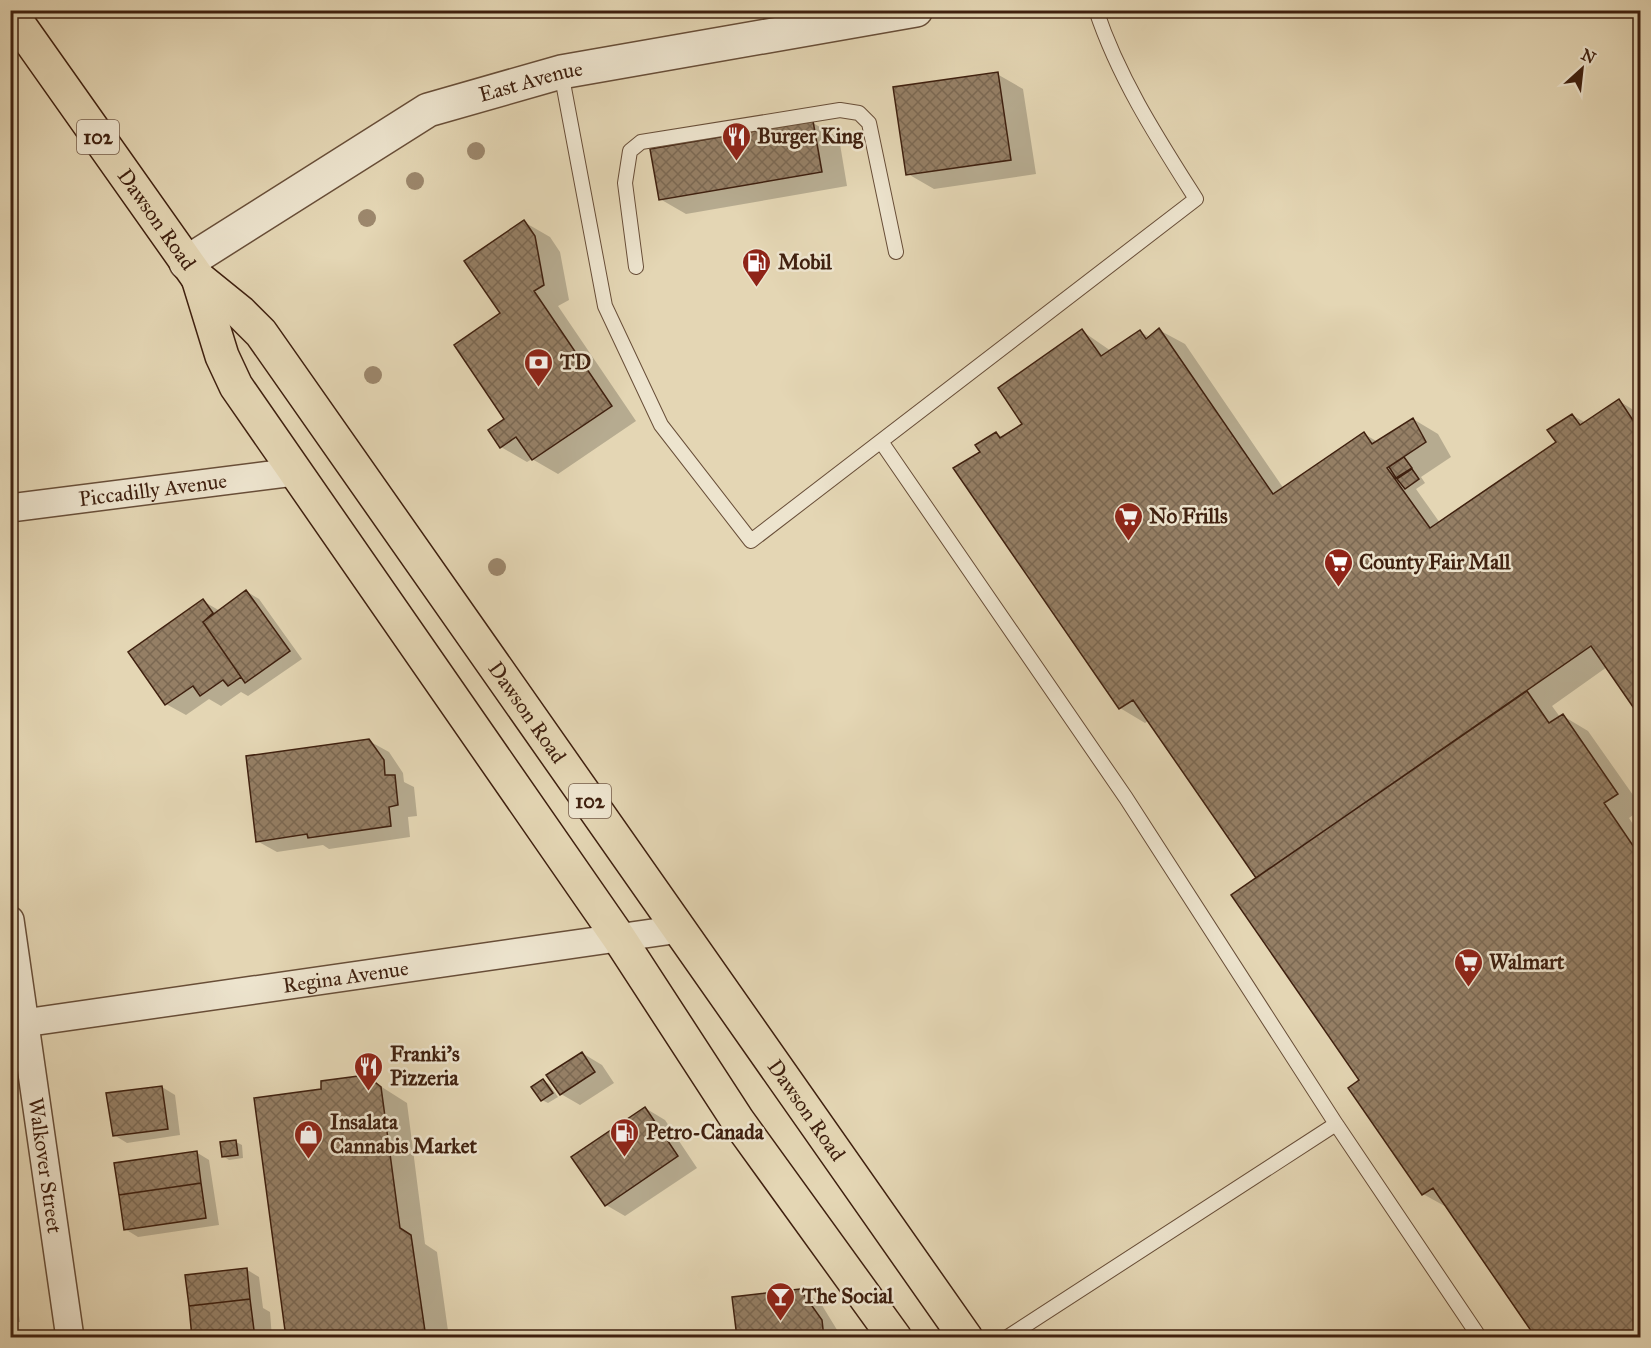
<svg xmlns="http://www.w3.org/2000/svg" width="1651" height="1348" viewBox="0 0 1651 1348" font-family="'IM FELL Great Primer',serif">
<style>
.shadow{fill:#0003}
.building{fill:url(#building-cross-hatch);stroke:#3f200f;stroke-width:1.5}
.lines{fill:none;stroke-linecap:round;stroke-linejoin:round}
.service-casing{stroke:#684e38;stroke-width:16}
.minor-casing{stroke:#684e38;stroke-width:30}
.tertiary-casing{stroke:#684e38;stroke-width:36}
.primary-casing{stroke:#3f200f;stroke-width:36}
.service{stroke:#ede4ce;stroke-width:14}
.minor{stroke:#ede4ce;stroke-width:27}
.tertiary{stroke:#ede4ce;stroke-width:33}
.primary{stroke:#e4d6b4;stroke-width:33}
.tree{fill:#9c876c}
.labels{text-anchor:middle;stroke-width:5;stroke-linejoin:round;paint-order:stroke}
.shield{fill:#ede4ce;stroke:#735b48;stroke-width:1.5}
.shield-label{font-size:20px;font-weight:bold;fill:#3f200f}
.street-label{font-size:21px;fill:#3f200f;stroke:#ede4ce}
.poi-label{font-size:21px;font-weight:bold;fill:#3f200f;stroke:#ede4ce;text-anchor:start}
</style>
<defs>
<pattern id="building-cross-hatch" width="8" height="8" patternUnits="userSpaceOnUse" patternTransform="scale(1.5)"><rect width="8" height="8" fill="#957f65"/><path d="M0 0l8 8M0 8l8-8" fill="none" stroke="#7b6852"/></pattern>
</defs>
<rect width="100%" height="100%" fill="#e4d6b4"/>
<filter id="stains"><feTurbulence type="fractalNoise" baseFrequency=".00333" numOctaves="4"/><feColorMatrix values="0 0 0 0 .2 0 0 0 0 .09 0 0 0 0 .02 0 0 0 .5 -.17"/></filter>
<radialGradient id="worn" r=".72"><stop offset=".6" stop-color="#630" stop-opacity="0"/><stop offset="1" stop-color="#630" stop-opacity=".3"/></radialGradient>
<path class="shadow" d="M306,10h19l1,4 -14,2z
M997,74l26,15 13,85 -102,15 -26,-15z
M813,123l26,15 8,48 -161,28 -26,-15z
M524,222l26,15 10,15 9,48 -11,6 78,115 -78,53 -26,-15 -5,3 -26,-15 5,-28 -4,-105z
M1159,330l26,14 99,145 80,-55 14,8 35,-23 25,15 13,23 -30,20 4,6 -9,6 24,34 118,-80 14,-28 14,8 33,-22 21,13v301l-33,-48 -55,39 8,11 3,-1 25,15 52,74v5l-11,8 11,17v503h-102l-88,-129 -27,-15 -62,-113 -103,-203 -109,-158 -4,3 -25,-15 -138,-256 14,-19 8,5 20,-13 58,-94 29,20 29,-19 10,5z
M246,591l13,8 43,60 -54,37 -7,-4 -20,14 -12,-7 -23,16 -20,-11 37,-103 17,10z
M369,741l20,11 14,21 1,9 10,5 3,29 -9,1 2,20 -81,12 -6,-4 -46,7 -20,-11z
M582,1053l20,12 12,18 -34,22 -19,-11z
M366,1077l41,26 18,141 12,8 12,86h-162l36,-248z
M543,1081l6,3 9,13 -10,6 -6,-3z
M162,1087l13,8 5,40 -53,8 -13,-8z
M645,1108l20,12 32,48 -72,48 -19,-11z
M236,1142l6,3 1,13 -14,2 -6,-4z
M196,1152l13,8 10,65 -81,12 -13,-8z
M246,1269l13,8 4,31 7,4 2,26h-78z
M10,1287l5,3 5,32 -10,1z
M800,1290l20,12 22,36h-104z"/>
<path class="building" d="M998,72l13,88 -105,15 -13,-88z
M813,121l9,51 -163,28 -9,-51z
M524,220l11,16 9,49 -10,6 78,115 -80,54 -16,-23 -16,11 -12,-18 16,-11 -50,-74 46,-32 -36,-52z
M1159,328l114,166 91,-62 8,12 41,-26 13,24 -39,26 43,60 126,-86 -9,-12 25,-16 8,11 39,-26 21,32v286l-49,-71 -335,232 -123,-178 -14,9 -166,-241 27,-16 -5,-7 21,-13 4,6 22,-14 -24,-36 84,-59 19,27 39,-26 6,9z
M1404,457l8,11 -16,10 -7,-11z
M1412,469l7,10 -14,10 -8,-10z
M246,590l44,61 -45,32 -42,-61z
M203,599l10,14 -10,9 38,55 -13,9 -5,-6 -23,16 -7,-10 -28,19 -37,-53z
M1527,691l22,32 14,-9 55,80 -14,9 36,53v482h-104l-103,-150 -11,7 -74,-107 11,-8 -128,-185z
M369,739l15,21 1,15h10l3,30 -9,2 2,19 -83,12 -1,-4 -51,8 -10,-86z
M582,1052l13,20 -35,23 -14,-20z
M366,1075l15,12 19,141 11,7 15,103h-140l-32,-240 67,-9v-8z
M543,1079l10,14 -12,8 -10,-14z
M162,1086l6,43 -55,7 -7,-43z
M645,1107l33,49 -73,50 -34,-49z
M236,1140l2,15 -16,2 -2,-15z
M197,1151l4,32 -82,12 -5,-32z
M201,1183l5,35 -82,12 -5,-35z
M247,1268l3,31 -61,7 -4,-31z
M800,1289l22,31 2,18h-87l-5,-41z
M250,1299l5,39h-63l-3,-32z"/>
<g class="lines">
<defs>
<path id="service" d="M561,72l44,234 56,119 90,116 445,-342c-38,-60 -77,-120 -100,-189
M636,267l-11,-84 5,-32 11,-9 199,-32 19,3 10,10 27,129
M882,443l244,355 210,326 -330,214
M1336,1124l144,214"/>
<g id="minor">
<path id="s1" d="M10,508l284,-36"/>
<path id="s2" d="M10,920l60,418"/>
<path id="s3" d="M10,1025l670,-96"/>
</g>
<g id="tertiary">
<path id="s4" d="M186,263l242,-153 133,-38 355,-62"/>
</g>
<g id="primary">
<path id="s5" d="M10,12l188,266 42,34 21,21 705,1005"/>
<path d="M198,278l24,78 14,30 383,552 119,183 157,217"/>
</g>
</defs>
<use href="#service" class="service-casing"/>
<use href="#minor" class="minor-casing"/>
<use href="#tertiary" class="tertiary-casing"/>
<use href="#primary" class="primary-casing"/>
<use href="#service" class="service"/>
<use href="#minor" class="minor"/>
<use href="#tertiary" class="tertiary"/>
<use href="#primary" class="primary"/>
</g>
<g class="tree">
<circle cx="476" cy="151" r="9"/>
<circle cx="415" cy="181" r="9"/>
<circle cx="367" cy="218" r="9"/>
<circle cx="373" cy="375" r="9"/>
<circle cx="497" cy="567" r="9"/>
</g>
<defs>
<symbol id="restaurant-pin" viewBox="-11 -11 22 30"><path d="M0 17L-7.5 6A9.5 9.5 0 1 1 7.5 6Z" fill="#8f2418" stroke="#ede4ce"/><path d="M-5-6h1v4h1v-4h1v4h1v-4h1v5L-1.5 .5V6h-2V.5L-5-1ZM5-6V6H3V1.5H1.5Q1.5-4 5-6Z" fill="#fff"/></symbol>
<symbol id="fuel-pin" viewBox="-11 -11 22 30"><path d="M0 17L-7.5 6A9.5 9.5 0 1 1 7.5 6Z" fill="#8f2418" stroke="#ede4ce"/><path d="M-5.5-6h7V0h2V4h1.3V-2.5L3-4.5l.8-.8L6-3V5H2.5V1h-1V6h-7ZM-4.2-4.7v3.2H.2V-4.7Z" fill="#fff"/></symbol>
<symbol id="bank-pin" viewBox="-11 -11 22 30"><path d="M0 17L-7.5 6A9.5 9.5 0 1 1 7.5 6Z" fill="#8f2418" stroke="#ede4ce"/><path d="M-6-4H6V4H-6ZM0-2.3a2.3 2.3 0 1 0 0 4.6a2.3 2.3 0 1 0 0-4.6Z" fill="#fff"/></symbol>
<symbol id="supermarket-pin" viewBox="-11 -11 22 30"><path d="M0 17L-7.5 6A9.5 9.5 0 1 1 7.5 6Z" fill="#8f2418" stroke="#ede4ce"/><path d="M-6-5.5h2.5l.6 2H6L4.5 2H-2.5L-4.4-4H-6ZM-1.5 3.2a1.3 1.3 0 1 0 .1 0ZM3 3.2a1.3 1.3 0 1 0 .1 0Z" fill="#fff"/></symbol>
<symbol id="shop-pin" viewBox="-11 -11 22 30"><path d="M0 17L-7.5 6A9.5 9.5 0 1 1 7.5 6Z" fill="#8f2418" stroke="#ede4ce"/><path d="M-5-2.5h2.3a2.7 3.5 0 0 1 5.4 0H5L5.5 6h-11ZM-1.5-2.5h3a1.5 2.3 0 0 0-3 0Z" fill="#fff"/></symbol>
<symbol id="bar-pin" viewBox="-11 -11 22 30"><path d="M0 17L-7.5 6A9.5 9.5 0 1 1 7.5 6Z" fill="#8f2418" stroke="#ede4ce"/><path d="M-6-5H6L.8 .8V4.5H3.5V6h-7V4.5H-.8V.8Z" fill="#fff"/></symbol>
</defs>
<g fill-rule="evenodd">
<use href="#restaurant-pin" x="720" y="120" width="33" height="45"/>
<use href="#fuel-pin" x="740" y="246" width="33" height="45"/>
<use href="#bank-pin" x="522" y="346" width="33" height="45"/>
<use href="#supermarket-pin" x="1112" y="500" width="33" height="45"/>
<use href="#supermarket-pin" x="1322" y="546" width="33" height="45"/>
<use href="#supermarket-pin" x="1452" y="946" width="33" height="45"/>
<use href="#restaurant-pin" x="352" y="1050" width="33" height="45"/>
<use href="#fuel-pin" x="608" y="1116" width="33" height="45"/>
<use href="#shop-pin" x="292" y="1118" width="33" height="45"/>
<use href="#bar-pin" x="764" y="1280" width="33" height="45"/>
</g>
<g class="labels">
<g class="shield">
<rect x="77" y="120" width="42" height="34" rx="4.5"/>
<rect x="569" y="784" width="42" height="34" rx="4.5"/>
</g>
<g class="shield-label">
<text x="98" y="144">102</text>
<text x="590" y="808">102</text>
</g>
<g class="street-label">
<text dy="7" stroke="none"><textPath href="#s4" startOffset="393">East Avenue</textPath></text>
<text dy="7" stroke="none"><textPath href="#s5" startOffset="254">Dawson Road</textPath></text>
<text dy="7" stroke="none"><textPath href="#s1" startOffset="144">Piccadilly Avenue</textPath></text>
<text dy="7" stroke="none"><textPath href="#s5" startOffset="873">Dawson Road</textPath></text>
<text dy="7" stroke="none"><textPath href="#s3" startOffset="339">Regina Avenue</textPath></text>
<text dy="7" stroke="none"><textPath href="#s5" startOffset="1359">Dawson Road</textPath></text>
<text dy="7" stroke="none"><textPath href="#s2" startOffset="248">Walkover Street</textPath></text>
</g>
<g class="poi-label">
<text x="757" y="143">Burger King</text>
<text x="778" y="269">Mobil</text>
<text x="560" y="369">TD</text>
<text x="1149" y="523">No Frills</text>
<text x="1359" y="569">County Fair Mall</text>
<text x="1489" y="969">Walmart</text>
<text x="390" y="1061">Franki's<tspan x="390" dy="24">Pizzeria</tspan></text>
<text x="330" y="1129">Insalata<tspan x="330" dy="24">Cannabis Market</tspan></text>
<text x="646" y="1139">Petro-Canada</text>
<text x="802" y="1303">The Social</text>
</g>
</g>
<rect width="1651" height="1348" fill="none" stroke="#e4d6b4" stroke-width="36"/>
<rect x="12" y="12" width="1627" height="1324" fill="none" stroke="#3f200f" stroke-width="3"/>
<rect x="18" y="18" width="1615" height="1312" fill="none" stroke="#3f200f" stroke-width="1.5"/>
<g transform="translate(1582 69) rotate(27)" stroke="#ede4ce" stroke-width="4.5" paint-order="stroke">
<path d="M0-4.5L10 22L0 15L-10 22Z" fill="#3f200f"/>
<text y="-9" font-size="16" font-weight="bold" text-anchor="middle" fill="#3f200f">N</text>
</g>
<rect width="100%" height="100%" filter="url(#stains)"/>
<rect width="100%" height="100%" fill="url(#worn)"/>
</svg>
